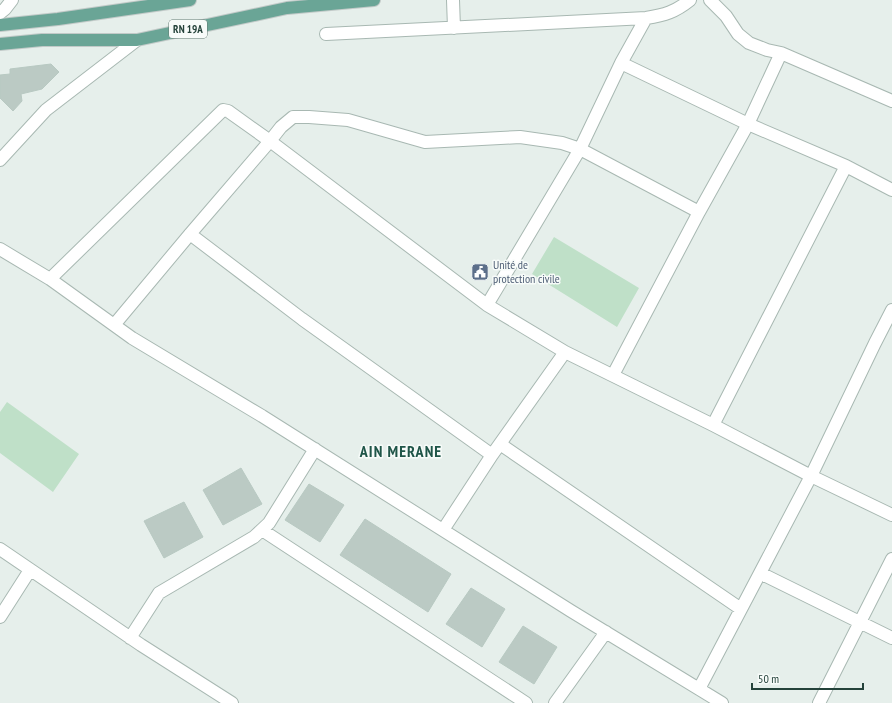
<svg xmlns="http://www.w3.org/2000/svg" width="892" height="703" viewBox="0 0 892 703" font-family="'PT Sans Narrow',sans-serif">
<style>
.green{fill:#bfe0c8}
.building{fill:#bbcac4;stroke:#b8c9c2}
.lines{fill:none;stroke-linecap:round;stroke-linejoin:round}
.minor-casing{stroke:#a8b8b2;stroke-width:14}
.primary-casing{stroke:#c2cac8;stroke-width:14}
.minor{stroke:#fff;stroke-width:12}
.primary{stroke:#6aa596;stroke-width:12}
.labels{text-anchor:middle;stroke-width:3;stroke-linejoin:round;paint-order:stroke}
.shield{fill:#f7fbf9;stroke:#637a73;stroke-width:1}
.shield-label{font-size:11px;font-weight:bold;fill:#24423a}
.service-label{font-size:12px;fill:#4e5e75;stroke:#f7fbf9;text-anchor:start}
.district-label{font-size:16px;font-weight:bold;letter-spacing:1px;fill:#1f5548;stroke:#f7fbf9}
</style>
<rect width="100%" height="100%" fill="#e6efeb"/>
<path class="green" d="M554,237l85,51 -22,39 -85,-53z
M7,402l72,52 -26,38 -53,-39v-41z"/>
<path class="building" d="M51,64l8,8 -17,17 -21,5 1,7 -9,10 -13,-13v-23l10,-1v-5z
M241,468l21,36 -39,21 -20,-35z
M309,484l35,21 -24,37 -35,-22z
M184,502l19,35 -39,21 -20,-37z
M365,519l86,55 -23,38 -88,-57z
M471,588l34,21 -23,38 -36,-23z
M523,626l34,21 -23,37 -35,-22z"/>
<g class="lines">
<defs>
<path id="minor" d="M453,0l1,28
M710,0l16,16 12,18 11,9 18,7 14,3 111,48
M0,13l5,-4 7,-9
M326,34l320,-16c19,-3 29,-6 44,-18
M621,63l127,61 33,-71
M0,160l46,-50 91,-70
M190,234l112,85 190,136
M0,249l50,30 82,59 130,78 309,195 151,92
M50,279l173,-169 5,1 42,30 11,-14 12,-10h16l39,3 77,22 95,-5 42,6 18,6 41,-86 25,-45
M487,305l93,-156 119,63
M114,325l76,-91 80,-93 217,164 78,47 148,73 98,51 81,39
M613,375l86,-163 49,-88 98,42 46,24
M713,425l133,-259
M500,444l241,165
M262,530l264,173
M443,530l49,-75 73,-103
M0,549l141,96 91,58
M760,573l132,65
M0,617l30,-47
M130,638l29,-45 95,-56 15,-14 46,-74
M699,689l112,-213 64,-133 17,-33
M555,703l51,-71
M819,703l73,-144"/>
<path id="primary" d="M0,25l58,-6 132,-19
M0,44l42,-4h95l150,-32 87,-8"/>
</defs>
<use href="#minor" class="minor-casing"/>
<use href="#primary" class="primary-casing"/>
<use href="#minor" class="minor"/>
<use href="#primary" class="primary"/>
</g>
<defs>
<symbol id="civic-square" viewBox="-11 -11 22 22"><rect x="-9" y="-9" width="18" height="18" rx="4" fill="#5c6f8a" stroke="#f7fbf9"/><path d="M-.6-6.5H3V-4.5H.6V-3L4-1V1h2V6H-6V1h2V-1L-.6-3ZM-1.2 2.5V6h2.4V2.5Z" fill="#fff"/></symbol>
</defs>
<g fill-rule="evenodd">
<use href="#civic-square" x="470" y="262" width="20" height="20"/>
</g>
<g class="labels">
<rect class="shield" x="169" y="20" width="38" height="18" rx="3"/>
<g class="shield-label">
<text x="188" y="33">RN 19A</text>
</g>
<g class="service-label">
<text x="493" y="269">Unité de<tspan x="493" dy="14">protection civile</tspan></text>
</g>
<g class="district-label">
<text x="401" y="457">AIN MERANE</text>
</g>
</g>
<path d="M752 683v6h111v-6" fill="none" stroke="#24423a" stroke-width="2"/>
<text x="758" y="683" font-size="12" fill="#24423a" stroke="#f7fbf9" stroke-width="3" paint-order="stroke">50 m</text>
</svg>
